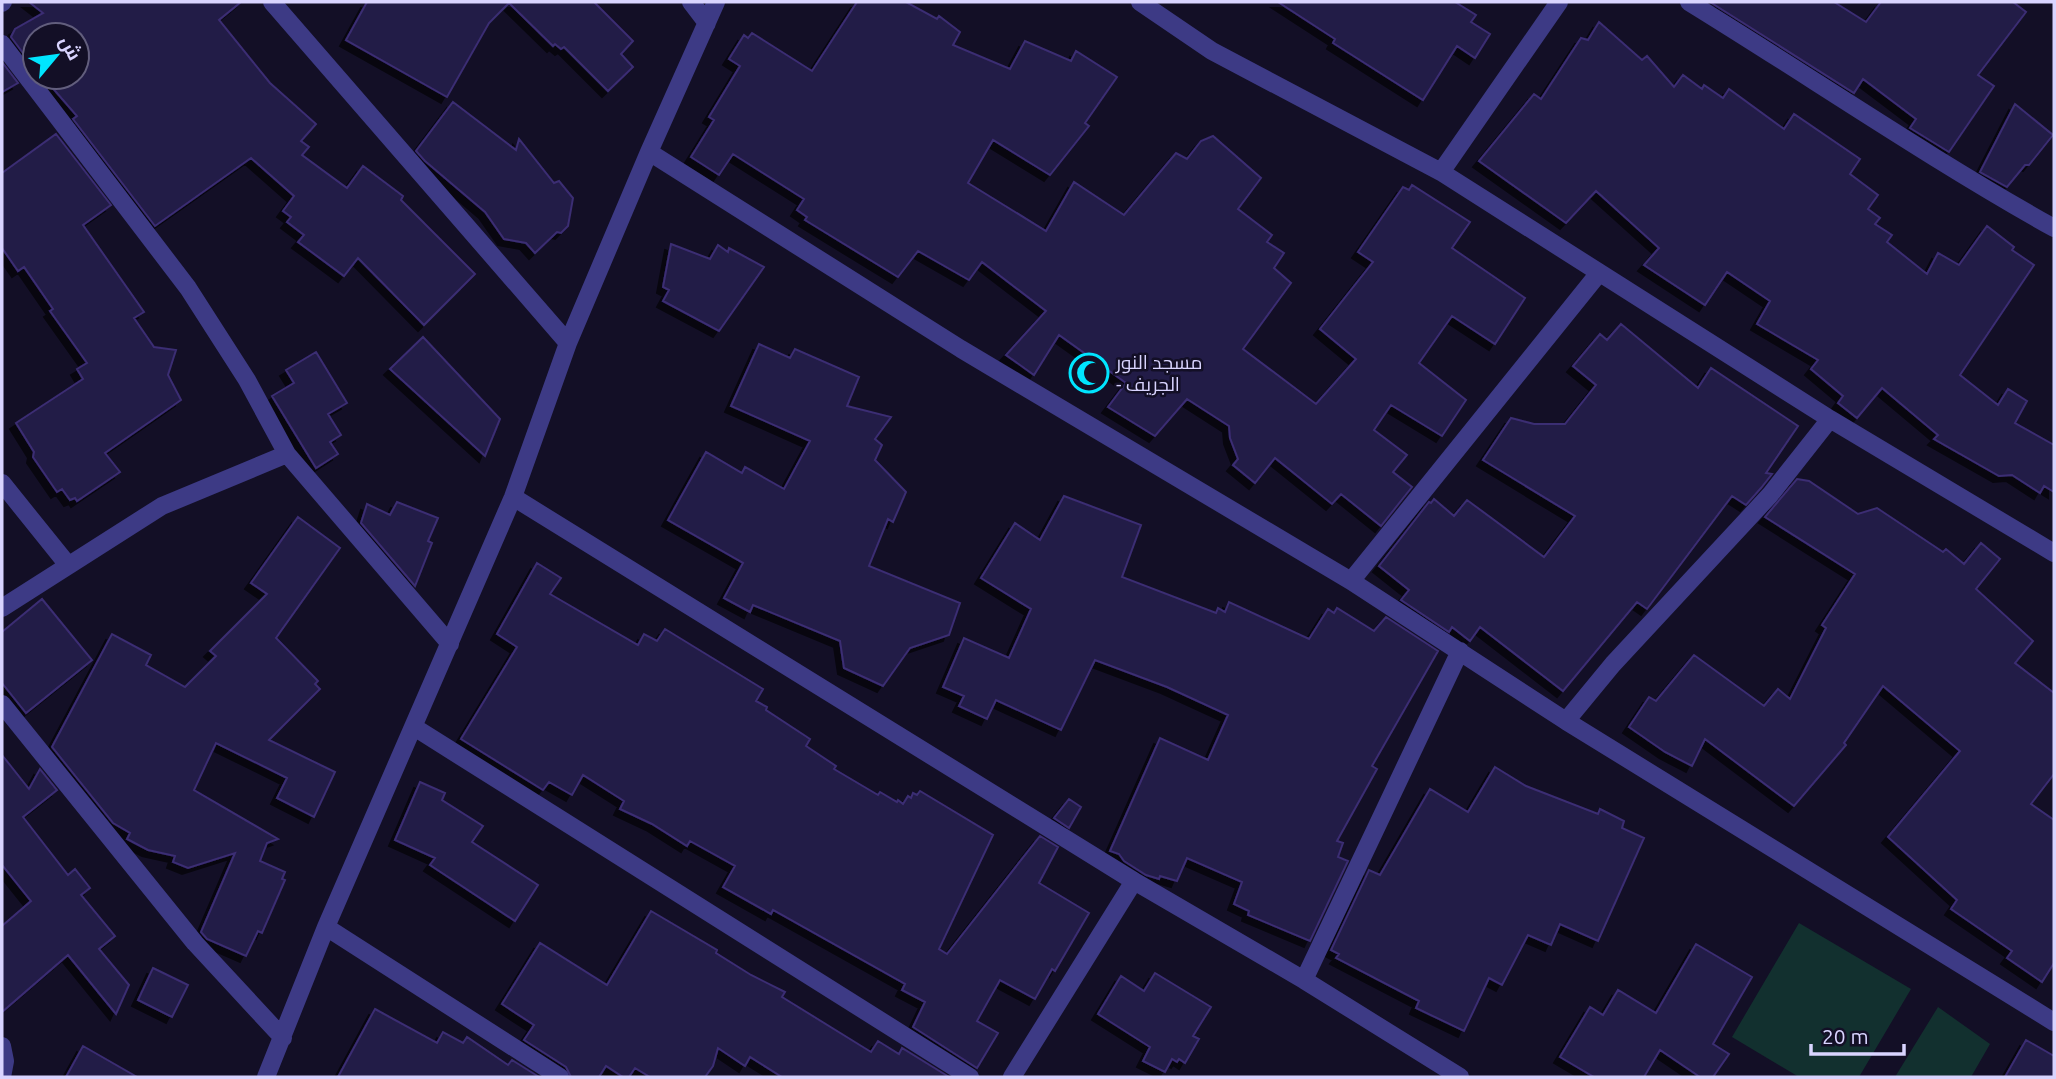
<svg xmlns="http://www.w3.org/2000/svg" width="2056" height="1079" viewBox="0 0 2056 1079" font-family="Ubuntu,Cairo,sans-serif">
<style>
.green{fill:#12302f}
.building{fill:#241b47;stroke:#3b2d73;stroke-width:2;filter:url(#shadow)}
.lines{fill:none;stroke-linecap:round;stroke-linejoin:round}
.minor{stroke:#3d3a85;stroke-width:18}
.labels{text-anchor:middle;stroke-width:5;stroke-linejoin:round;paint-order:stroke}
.poi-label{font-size:19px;fill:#d9d4ff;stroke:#130f26;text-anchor:start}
</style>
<defs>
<filter id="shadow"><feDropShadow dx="-6" dy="6" stdDeviation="0" flood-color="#0009"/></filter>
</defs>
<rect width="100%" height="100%" fill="#130f26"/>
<path class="green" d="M1799,923l112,66 -52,88h-60l-67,-40z
M1938,1007l52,37 -19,33h-76z"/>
<path class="building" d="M29,2h212l-22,18 51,63 46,41 -15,17 8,6 -7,8 45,33 16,-22 40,30 -2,4 74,74 -51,51 -66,-67 -14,18 -46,-34 6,-7 -17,-13 4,-5 -8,-6 11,-15 -43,-38 -96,68 -82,-107 4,-3 -34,-39h34v-42h-42v34l-24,-32 4,-8 28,-16z
M367,2h227l39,39 -12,13 12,13 -25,24 -44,-44 -3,2 -6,-5 -2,2 -44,-43 -20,20 -42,74 -101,-57z
M857,2h49l31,17 2,-3 21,16 -7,13 57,24 15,-28 46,20 5,-10 41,26 -32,46 4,3 -39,49 -57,-35 -25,43 78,48 28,-49 50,33 52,-62 11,6 14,-18 12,-5 48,42 -23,31 34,26 -5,7 17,11 -10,15 17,15 -48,66 73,55 40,-45 -36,-30 53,-67 -15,-10 45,-65 6,3 3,-5 58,37 -18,26 73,50 -30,46 -43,-28 -33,47 47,37 -24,36 -51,-31 -17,25 33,25 -14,17 19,15 -31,39 -40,-32 -9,10 -57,-46 -20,25 -22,-18 5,-6 -8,-21 -1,-12 -42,-27 -32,37 -47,-29 18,-24 -67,-48 -25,40 -28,-20 40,-44 -64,-49 -13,18 -51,-29 -20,26 -93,-57 2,-3 -10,-7 7,-11 -71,-45 -14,21 -28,-18 23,-37 -5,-3 31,-51 -11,-7 15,-24 4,3 4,-5 60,38z
M1278,2h177l21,13 -5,7 19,12 -15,24 -18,-12 -34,54 -90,-57 2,-4z
M1710,2h124l32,20 15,-20h132l13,10 -48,63 16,11 -45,66 -39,-24 6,-9 -53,-40 -9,14z
M1599,22l43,38 5,-4 27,31 9,-12 19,14 2,-4 19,13 6,-9 55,40 10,-15 66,45 -10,15 28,21 -10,14 12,9 -5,6 17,11 -5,7 40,32 11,-21 21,12 28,-39 27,21 -2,3 22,15 -74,110 38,30 10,-16 19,12 -12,22 39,22v47l-10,-6 -4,7 -28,-18 -13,1 -65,-37 4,-4 -56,-47 -25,30 -19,-15 5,-7 -32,-27 7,-9 -61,-36 13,-23 -43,-29 -22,33 -61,-40 15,-17 -63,-57 -30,32 -87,-62 55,-67 7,5 40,-61 7,2z
M2,62l16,21 -16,9z
M453,102l63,48 3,-11 35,44 5,-2 14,17 -5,28 -7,7 -4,-1 -22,21 -9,-10 -22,-4 -19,-27 -60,-51 -9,-10z
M2015,104l38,31 -24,30h-4l-18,22 -27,-15z
M56,134l55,71 -28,20 61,87 -10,6 20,29 22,3 -8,25 13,25 -76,53 15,19 -43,29 -2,-3 -5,2 -8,-11 -5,3 -24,-35 1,-5 -18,-29 67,-44 -6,-10 10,-6 -37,-52 3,-2 -29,-42 -6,4 -16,-23v-75z
M671,244l39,15 8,-14 10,7 1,-4 35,19 -45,64 -56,-30 6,-11 -6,-3z
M1621,324l77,64 13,-20 87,58 -32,47 6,1 -11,14 -15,17 -14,-9 -85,113 -10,-7 -74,89 -83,-64 -10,14 -18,-14 -3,5 -48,-32 8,-10 -30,-24 50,-64 2,1 3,-4 20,17 13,-16 77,57 31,-41 -92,-56 28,-42 23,6h31l31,-39 -23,-19 27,-32 7,6z
M423,337l77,82 -15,37 -95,-87z
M759,344l31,14 5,-9 64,28 -12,29 44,11 -16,22 7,6 -7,15 31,32 -13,30 -5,-3 -19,47 91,37 -11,32 -39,13 -27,38 -39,-18 -4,-27 -87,-36 -3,7 -26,-14 19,-35 -75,-43 38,-68 36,21 3,-6 39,22 26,-48 -79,-35z
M316,352l31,51 -19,11 13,21 -11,7 8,12 -22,14 -44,-72 22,-13 -8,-13z
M1797,479l12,2 49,33 19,-6 66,44 3,-3 18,15 17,-21 19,16 -24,30 57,52 -18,22 39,30v81l-23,30 23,16v143l-12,19 -35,-24 5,-7 -61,-42 6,-9 -69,-63 72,-86 -77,-65 -39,57 2,2 -52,61 -89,-67 -13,27 -27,-14 -36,-25 20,-30 7,4 38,-46 70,51 14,-17 12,10 36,-71 -4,-3 33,-51 -90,-57z
M1064,496l77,29 -19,52 94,36 2,-5 7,4 4,-10 80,37 19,-30 6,4 3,-5 37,23 12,-14 52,34 -66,115 5,3 -40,72 6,2 -5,14 10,4 -38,80 -62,-26 1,-4 -15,-7 8,-22 -55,-24 -10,23 -17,-5 -1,3 -13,-4 -22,-14 -5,-7 -9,-3 50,-113 48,22 20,-45 -61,-28 -72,-27 -34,70 -65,-30 -9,19 -28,-13 5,-10 -21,-9 21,-49 45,20 22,-49 -50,-31 34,-55 25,17z
M397,502l41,16 -10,23 4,2 -17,43 -54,-63 6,-19 23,11z
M298,517l42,31 -64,90 42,43 -3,3 5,5 -51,51 66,32 -21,45 -37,-19 10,-20 -71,-35 -22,47 84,49 -11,4 -7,18 25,11 -3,7 3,1 -23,53 -4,-2 -12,25 -39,-17 -6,-7 34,-79 -47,15 -15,-6 2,-6 -27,-6 -21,-11 3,-6 -17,-10 -61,-76 60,-113 39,21 -5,10 39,22 31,-31 -6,-5 57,-57 -16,-11z
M537,563l24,15 -11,16 88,51 6,-11 13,7 8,-12 98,60 -7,12 11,6 -1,3 44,29 -4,7 30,20 -2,3 44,26 2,-3 17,10 1,-2 5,4 5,-8 3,2 2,-5 4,2 3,-4 73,44 -54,114 8,5 93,-118 18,11 -19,36 50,30 -34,58 -3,-2 -17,30 -35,-19 -23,41 21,12 -21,35 -64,-41 12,-25 -23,-12 3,-6 -132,-74 -2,4 -48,-27 12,-21 -45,-25 -3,5 -35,-22 -32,-15 4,-8 -41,-26 -11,20 -23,-13 -6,8 -82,-51 56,-92 -20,-13z
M42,599l50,61 -66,53 -24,-30v-51z
M2,755l27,34 11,-20 17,21 -34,27 45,58 7,-6 15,19 -9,7 34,41 -16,13 30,36 -13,29 -48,-59 -66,57v-86l29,-25 -29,-36z
M1495,767l31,19 72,28 2,-5 24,12 -2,7 22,10 -46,103 -38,-17 -9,21 -23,-10 -26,50 -13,-7 -25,53 -48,-23 3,-7 -83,-43 3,-4 -8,-4 38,-80 11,5 50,-86 38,23z
M420,782l25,11 -3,7 41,26 -11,16 66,43 -23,36 -85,-56 5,-7 -40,-18z
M1069,799l12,8 -12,21 -15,-10z
M651,911l66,39 -1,3 35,22 34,17 -3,5 89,55 7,-11 21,13 3,-6 47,29h-167l-32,-20 -5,9 -27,-18 -5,18 -8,11h-55l-15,-9 -6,9h-6l-17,-11 -7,11h-28l-5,-10 -42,-27 10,-15 -32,-21 38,-61 67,42z
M1696,944l56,33 -39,67 16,10 -16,23h-13l-40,-27 -16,27h-50l-34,-20 30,-50 13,8 15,-25 38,23z
M153,968l35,17 -16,32 -34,-17z
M1155,973l56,34 -18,29 6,3 -14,24 -6,-4 -2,3 -5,-3 -7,13 -22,-11 7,-14 -52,-33 23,-38 23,15z
M375,1009l62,34 6,-11 20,11 4,-6 41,28 4,-5 27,17h-201z
M2026,1040l28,16v21h-49z
M83,1046l54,31h-71z"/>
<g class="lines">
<path class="minor" d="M272,2l296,341
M691,2l16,21
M1140,2l72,49 229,121 389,247 224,134
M1689,2c122,75 240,156 365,226
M2,3l1,-1
M2,44l186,244 59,92 40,74 163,190
M649,152l312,197 390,232 215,140 488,301
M1441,172l118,-170
M2,483l66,82
M513,497l621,384 170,99 156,97
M1351,581l248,-308
M2,608l160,-102 125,-52
M2,704l193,239 88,95
M1566,721l47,-57 157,-169 60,-76
M414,727l556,350
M326,927l234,150
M1304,980l156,-329
M2,1046l3,15 -3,16
M266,1077l60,-150 187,-430 55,-154 81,-191 67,-150
M1012,1077l122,-196"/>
</g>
<defs>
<symbol id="mosque-ring" viewBox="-11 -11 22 22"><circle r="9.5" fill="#130f26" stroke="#00e5ff" stroke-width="1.5"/><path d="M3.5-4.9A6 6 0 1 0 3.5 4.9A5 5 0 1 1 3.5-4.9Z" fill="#00e5ff"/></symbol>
</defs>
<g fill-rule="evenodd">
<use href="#mosque-ring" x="1067" y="351" width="44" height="44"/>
</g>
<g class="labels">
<g class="poi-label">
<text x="1116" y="369">مسجد النور<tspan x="1116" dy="22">- الجريف</tspan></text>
</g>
</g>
<rect width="2056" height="1079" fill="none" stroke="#d9d4ff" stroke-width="7"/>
<g transform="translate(56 56) rotate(61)"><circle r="33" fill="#130f26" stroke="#625e7d" stroke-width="2"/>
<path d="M0-5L12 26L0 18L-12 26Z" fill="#00e5ff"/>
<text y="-10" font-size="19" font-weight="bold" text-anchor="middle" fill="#d9d4ff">ش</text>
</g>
<path d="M1811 1044v10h93v-10" fill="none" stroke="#d9d4ff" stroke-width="3.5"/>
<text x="1822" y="1044" font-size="21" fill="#d9d4ff" stroke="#130f26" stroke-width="5" paint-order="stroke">20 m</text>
</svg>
